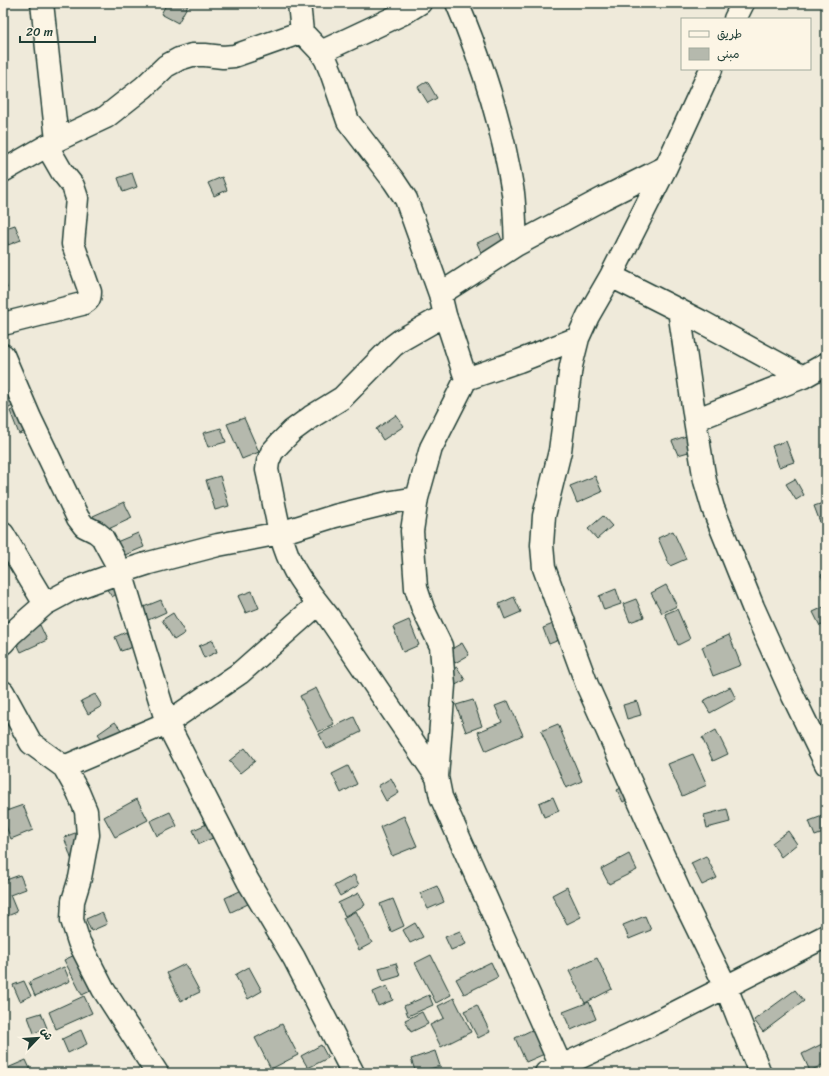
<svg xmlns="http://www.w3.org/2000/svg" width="829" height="1076" viewBox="0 0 829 1076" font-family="Sriracha,'Playpen Sans Arabic',sans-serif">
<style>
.building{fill:#b5b9ad;stroke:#1f3d34}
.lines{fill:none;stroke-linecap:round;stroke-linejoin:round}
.street-casing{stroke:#1f3d34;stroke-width:25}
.street{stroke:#fcf5e5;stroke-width:22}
</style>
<rect width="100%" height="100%" fill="#efeada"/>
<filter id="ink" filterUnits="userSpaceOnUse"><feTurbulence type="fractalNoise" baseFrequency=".025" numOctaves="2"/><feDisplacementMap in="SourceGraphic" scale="8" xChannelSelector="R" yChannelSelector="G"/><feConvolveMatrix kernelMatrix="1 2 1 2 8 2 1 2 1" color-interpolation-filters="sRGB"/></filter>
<g filter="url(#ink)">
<path class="building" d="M167,3h22l-11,20 -17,-9z
M427,81l10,17 -9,5 -10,-16z
M132,173l5,14 -14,5 -5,-14z
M222,177l5,13 -13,6 -6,-13z
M15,225l6,15 -13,5 -5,-16z
M499,233l6,14 -22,10 -6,-14z
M3,278l4,10 -4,2z
M3,369l9,20 -9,4z
M13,390l6,13 -14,7 -2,-4v-11z
M20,406l9,24 -10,4 -9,-23z
M396,415l8,11 -21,14 -7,-11z
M244,418l15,34 -17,7 -15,-35z
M221,428l5,14 -18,5 -5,-14z
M686,436l6,15 -14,4 -6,-14z
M786,441l8,21 -15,5 -7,-21z
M220,476l9,30 -14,4 -9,-30z
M595,476l7,16 -25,11 -7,-17z
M795,479l9,16 -8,5 -10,-16z
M124,502l8,16 -32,15 -7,-17z
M826,502v18l-6,2 -6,-16z
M603,516l9,10 -15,13 -9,-10z
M673,531l13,28 -16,7 -12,-28z
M138,533l6,14 -31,13 -6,-14z
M826,573v13l-5,-11z
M98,576l24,14 -10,7z
M666,585l11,21 -15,7 -11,-20z
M616,589l5,15 -17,6 -5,-14z
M252,591l7,17 -13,5 -8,-17z
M514,597l7,15 -16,7 -6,-15z
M636,599l8,18 -14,5 -7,-18z
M161,600l5,12 -20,9 -5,-13z
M826,606v17l-6,3 -7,-14z
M677,609l13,30 -12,6 -13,-31z
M173,613l12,20 -11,7 -12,-20z
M409,620l10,25 -16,7 -10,-25z
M558,622l6,16 -15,6 -6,-16z
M40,625l7,15 -26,12 -7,-15z
M126,632l7,15 -12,4 -6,-14z
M729,635l12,30 -28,11 -11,-29z
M213,640l4,12 -13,6 -5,-12z
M462,643l7,12 -14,8 -7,-12z
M457,667l8,13 -17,9 -7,-13z
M730,687l6,12 -26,14 -7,-12z
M316,688l18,36 -16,8 -18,-36z
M95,694l7,12 -14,8 -7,-13z
M473,700l9,26 -16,6 -10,-27z
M508,701l15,34 -37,16 -8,-19 24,-10 -7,-16z
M637,701l4,14 -14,4 -4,-14z
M354,717l7,15 -34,17 -8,-15z
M115,722l7,9 -17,12 -7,-9z
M558,724l24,57 -16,7 -25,-57z
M716,730l12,24 -15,7 -11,-23z
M245,748l10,13 -15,12 -11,-12z
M693,754l14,31 -25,11 -14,-32z
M348,766l9,18 -16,9 -9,-19z
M391,778l8,15 -13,8 -8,-15z
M633,782l6,11 -16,9 -6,-12z
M553,797l6,14 -15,6 -5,-14z
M137,799l11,21 -33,17 -11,-20z
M23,805l10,25 -22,9 -8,-20v-7z
M727,809l3,13 -23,6 -3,-13z
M170,812l7,14 -20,10 -7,-15z
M825,815l1,17 -11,4 -6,-15z
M404,816l13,30 -25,10 -12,-29z
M209,823l6,14 -16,7 -6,-14z
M788,831l9,13 -16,13 -9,-14z
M78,832l-4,35 -10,-30z
M629,854l8,16 -28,14 -8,-15z
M706,856l11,22 -15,7 -11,-22z
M20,875l6,14 -16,6 7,17 -12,5 -2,-5v-31z
M354,875l5,10 -19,11 -6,-10z
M437,886l7,16 -16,7 -8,-16z
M567,887l14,30 -14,7 -15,-29z
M242,890l6,14 -17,8 -6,-14z
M359,893l6,12 -20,11 -7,-13z
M393,899l11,27 -13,6 -11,-28z
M356,911l16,32 -13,7 -16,-32z
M102,912l5,12 -16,7 -5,-12z
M645,916l6,14 -22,9 -6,-14z
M415,923l8,14 -13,6 -7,-13z
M460,931l6,13 -15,6 -6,-13z
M81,952l18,35 -17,8 -18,-35z
M431,955l20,40 -15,8 -21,-40z
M597,958l15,31 -27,14 -16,-32z
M491,962l7,15 -34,17 -8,-15z
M396,963l4,13 -17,5 -4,-13z
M185,964l15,28 -19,9 -14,-28z
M64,967l6,14 -35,15 -6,-14z
M249,967l13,24 -14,8 -13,-24z
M24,981l7,15 -11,5 -7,-16z
M387,986l6,14 -15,6 -5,-14z
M795,990l9,11 -41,31 -9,-12z
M429,995l4,10 -25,11 -4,-10z
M84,996l8,17 -36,16 -7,-17z
M454,998l17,34 -30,15 -11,-22 14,-7 -6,-12z
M589,1002l7,17 -25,11 -8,-18z
M477,1005l13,27 -12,6 -14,-27z
M422,1012l6,12 -17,8 -6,-12z
M41,1013l6,15 -13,5 -6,-16z
M282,1024l16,31 -27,14 -16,-31z
M538,1027l11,25 -23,10 -11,-24z
M81,1030l6,14 -19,9 -6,-14z
M826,1042v21l-16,8 -8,-17z
M321,1045l7,13 -20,10 -7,-12z
M435,1051l5,15 -24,7 -5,-14z
M26,1060l6,13h-29v-3z"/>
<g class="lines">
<defs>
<path id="street" d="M42,3l15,137
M299,3l3,29
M735,19l8,-16
M711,69l-45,98 -55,109 -23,40 -10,22 -7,28 -11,85 -16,65 -2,29 2,23 43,117 94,210 45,92 34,86
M3,171l54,-31 49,-23 38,-30 22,-21 13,-7 13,-4h13l18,2 11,-1 68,-24 19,20 83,-39 16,-10
M516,245l88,-47 62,-31
M611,276l91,46 101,55
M440,294l76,-49c-1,-17 -1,-35 -3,-52 -10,-65 -30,-129 -56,-190
M679,310l16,110
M3,324l79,-20c6,-3 8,-5 8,-12l-17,-48 4,-46 -4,-12 -11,-14 -15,-26
M3,355l27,63 48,100 6,8 12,6 6,5 19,35 46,151 81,158 46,77 59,115
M826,364l-23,13 -108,43 10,61 8,27 40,99 40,89 33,68
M466,379l53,-18 59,-23
M417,498l-5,33 4,57 7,21 18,37 3,39 -7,92 4,20 123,276
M3,534l42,70
M3,643l8,-9 34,-30 26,-14 50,-18 28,-9 69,-18 62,-12 55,-17 57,-14 25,-4 14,-50 35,-69 -21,-64 -5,-21 -34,-95 -12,-18 -46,-60 -17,-49 -5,-12 -5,-8
M3,692l28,51 33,24 14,25 8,19 2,24 -8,43 -7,23 -1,19 7,22 24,47 54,84
M64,767l103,-44 73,-50 78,-69
M437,777l-109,-161c-12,-15 -24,-29 -33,-45 -17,-31 -20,-67 -28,-101l1,-8 4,-10 8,-9 12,-12 19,-14 31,-19 51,-52 8,-6 44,-25
M546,1073l109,-50 171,-87"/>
</defs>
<use href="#street" class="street-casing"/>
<use href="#street" class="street"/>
</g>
</g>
<rect width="829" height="1076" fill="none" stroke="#fcf5e5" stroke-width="16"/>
<rect x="8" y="8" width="813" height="1060" fill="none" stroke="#1f3d34" stroke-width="1.5" filter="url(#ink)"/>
<rect x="681" y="18" width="130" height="52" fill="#fcf5e5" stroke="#a4ab9e"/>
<rect x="689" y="31" width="20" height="6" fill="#fcf5e5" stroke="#a4ab9e"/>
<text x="717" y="38" font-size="12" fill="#1f3d34">طريق</text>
<rect x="689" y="48" width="20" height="12" fill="#b5b9ad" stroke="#a4ab9e"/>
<text x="717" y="58" font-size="12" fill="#1f3d34">مبنى</text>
<g transform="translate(38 1038) rotate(65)" stroke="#fcf5e5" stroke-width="3" paint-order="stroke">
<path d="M0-3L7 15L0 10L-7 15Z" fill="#1f3d34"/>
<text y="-6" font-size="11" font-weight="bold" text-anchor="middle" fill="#1f3d34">ش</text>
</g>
<path d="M20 36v6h75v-6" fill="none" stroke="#1f3d34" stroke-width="2"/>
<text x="26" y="36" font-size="12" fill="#1f3d34" stroke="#fcf5e5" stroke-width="3" paint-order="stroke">20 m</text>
</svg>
